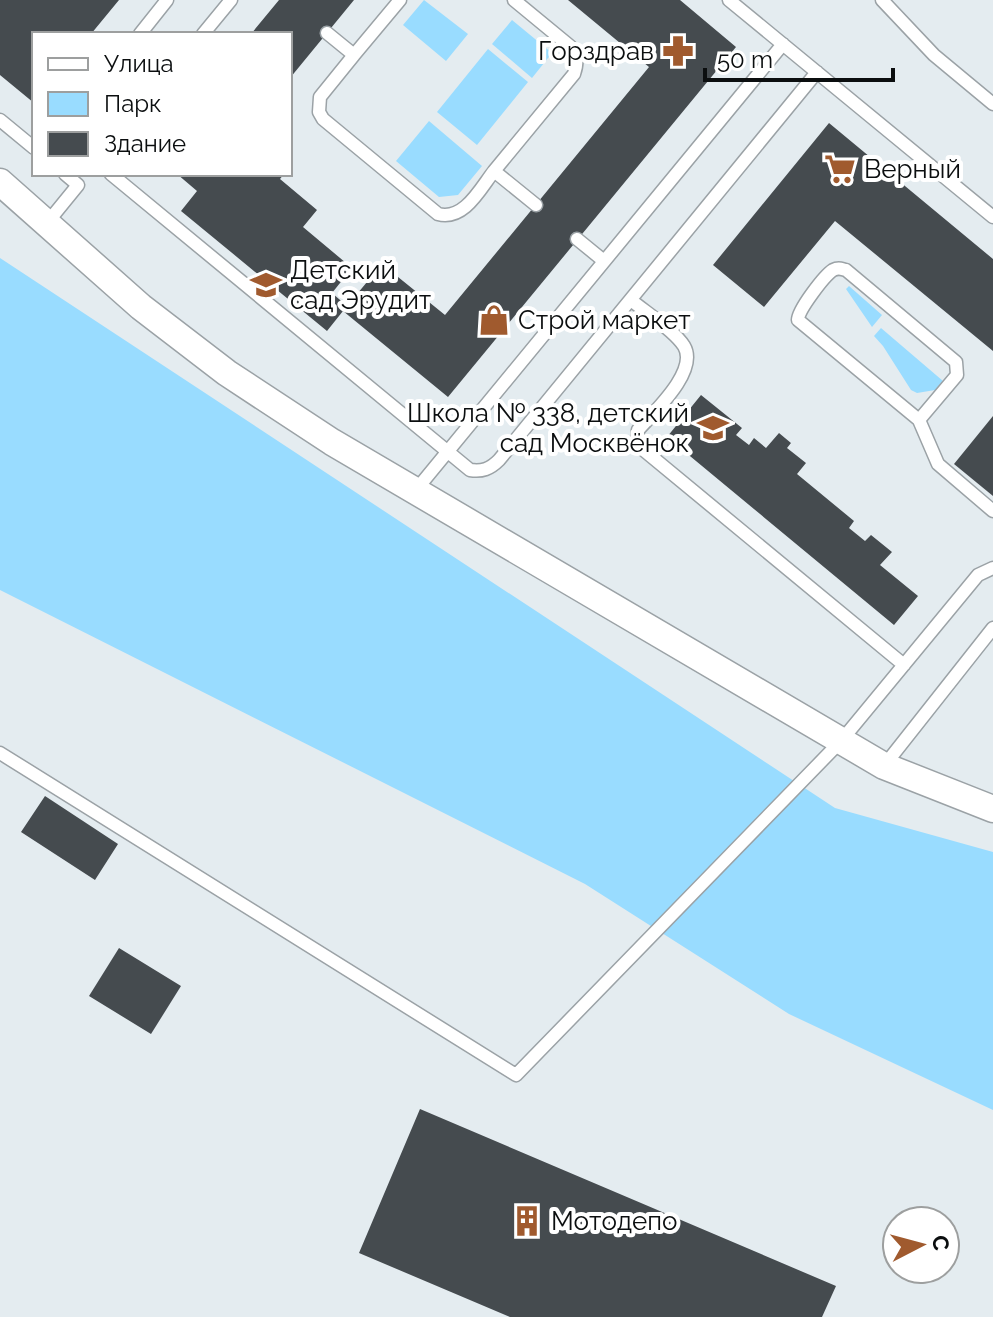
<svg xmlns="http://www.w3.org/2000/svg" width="993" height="1317" viewBox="0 0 993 1317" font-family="Raleway,sans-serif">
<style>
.green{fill:#99dcff}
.building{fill:#454b4f}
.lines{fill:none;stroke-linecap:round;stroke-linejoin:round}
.lane-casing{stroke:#9ba2a6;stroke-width:15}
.street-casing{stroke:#9ba2a6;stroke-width:29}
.lane{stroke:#fff;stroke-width:12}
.street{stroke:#fff;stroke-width:26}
.labels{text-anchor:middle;stroke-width:8;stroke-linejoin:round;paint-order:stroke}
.poi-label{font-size:26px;fill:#0b0e0f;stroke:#fff;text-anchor:start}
</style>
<rect width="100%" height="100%" fill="#e4ecf0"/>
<path class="green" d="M424,0l44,34 -22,27 -43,-36z
M512,20l40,33 -20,25 -40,-34z
M488,49l40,33 -51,63 -40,-33z
M429,121l53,45 -24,29 -19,2 -43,-36z
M0,258l835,550 158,44v258l-204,-96 -204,-130 -585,-294z
M849,286l33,29 -10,12 -26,-38z
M881,328l62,53 -8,9 -18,3 -6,-3 -28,-44 -9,-10z"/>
<path class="building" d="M0,0h119l-28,34h-57v69l-34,-28z
M279,0h75l-64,78v-44h-39z
M568,0h112l56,47 -288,350 -105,-86 -16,20 -146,-120 16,-20 -20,-17h107l-4,5 37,31 -14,17 49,41 -20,25 15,13 35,-42 63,51 204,-248z
M829,123l164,136v92l-158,-130 -71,86 -51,-42z
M701,395l41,33 -6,7 13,10 5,-7 12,10 13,-15 12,10 -4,5 19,15 -9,11 57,47 -5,7 16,13 6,-6 21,17 -12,13 38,31 -24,29 -227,-188z
M993,416v80l-39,-32z
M45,796l73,48 -23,36 -74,-48z
M119,948l62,38 -30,48 -62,-38z
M420,1109l416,177 -14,31h-312l-151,-64z"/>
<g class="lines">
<defs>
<path id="lane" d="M514,0l57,47c6,10 7,15 3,27l-80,97 42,34
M729,0l264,217
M882,0l52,55 59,49
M327,33l27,22 46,-55
M140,34l27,-34
M203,34l28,-34
M354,55l-34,42 -1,15 4,7 115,95c26,7 42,-25 56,-43
M0,120l34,28
M111,174l359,296c12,2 20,-1 29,-10l318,-388
M47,223l31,-38 -13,-11
M577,239l27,22
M631,300c14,12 43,30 53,46 15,25 -30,66 -46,84l-1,11 3,6 264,218
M919,420l38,-45 -1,-13 -110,-92c-5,-1 -7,-3 -13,0 -9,6 -35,40 -35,50l121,100 19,44 55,47
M416,490l367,-446
M0,753l516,322 325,-334 137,-166 15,-7
M884,766l109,-138"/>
<path id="street" d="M0,182l141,125 86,66 105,69 552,324 109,43"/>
</defs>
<use href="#lane" class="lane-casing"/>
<use href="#street" class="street-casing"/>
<use href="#lane" class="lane"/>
<use href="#street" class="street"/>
</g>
<defs>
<symbol id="pharmacy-bare" viewBox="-9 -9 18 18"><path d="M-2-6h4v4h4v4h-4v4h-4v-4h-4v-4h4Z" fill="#a05a2e" stroke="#fff" stroke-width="2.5" paint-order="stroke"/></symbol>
<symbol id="supermarket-bare" viewBox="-9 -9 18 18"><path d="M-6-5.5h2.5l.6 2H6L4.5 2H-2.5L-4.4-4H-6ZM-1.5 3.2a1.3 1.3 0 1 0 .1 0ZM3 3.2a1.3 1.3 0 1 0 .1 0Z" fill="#a05a2e" stroke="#fff" stroke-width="2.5" paint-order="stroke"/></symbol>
<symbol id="school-bare" viewBox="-9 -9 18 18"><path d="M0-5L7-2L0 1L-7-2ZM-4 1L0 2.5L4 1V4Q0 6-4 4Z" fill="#a05a2e" stroke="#fff" stroke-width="2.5" paint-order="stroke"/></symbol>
<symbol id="shop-bare" viewBox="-9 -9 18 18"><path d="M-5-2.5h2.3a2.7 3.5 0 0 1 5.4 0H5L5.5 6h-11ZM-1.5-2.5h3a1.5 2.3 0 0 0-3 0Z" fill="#a05a2e" stroke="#fff" stroke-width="2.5" paint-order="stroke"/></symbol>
<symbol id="building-bare" viewBox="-9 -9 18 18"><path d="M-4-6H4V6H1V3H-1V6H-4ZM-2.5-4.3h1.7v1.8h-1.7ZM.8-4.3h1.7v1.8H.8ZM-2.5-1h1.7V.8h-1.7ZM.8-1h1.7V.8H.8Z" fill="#a05a2e" stroke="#fff" stroke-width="2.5" paint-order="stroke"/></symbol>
</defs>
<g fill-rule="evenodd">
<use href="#pharmacy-bare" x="656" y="29" width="44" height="44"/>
<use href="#supermarket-bare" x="818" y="147" width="44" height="44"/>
<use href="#school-bare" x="244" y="263" width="44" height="44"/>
<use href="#shop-bare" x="472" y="298" width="44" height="44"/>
<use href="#school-bare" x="691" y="406" width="44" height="44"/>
<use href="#building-bare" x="505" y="1199" width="44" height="44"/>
</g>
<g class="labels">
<g class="poi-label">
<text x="654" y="60" text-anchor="end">Горздрав</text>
<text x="864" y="178">Верный</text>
<text x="290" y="279">Детский<tspan x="290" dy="30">сад Эрудит</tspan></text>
<text x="518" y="329">Строй маркет</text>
<text x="689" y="422" text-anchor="end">Школа № 338, детский<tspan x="689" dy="30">сад Москвёнок</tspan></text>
<text x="551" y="1230">Мотодепо</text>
</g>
</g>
<rect x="32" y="32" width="260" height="144" fill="#ffffff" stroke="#9d9f9f" stroke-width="2"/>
<rect x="48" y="58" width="40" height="12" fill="#ffffff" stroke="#9d9f9f" stroke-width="2"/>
<text x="104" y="72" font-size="24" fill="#0b0e0f">Улица</text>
<rect x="48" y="92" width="40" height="24" fill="#99dcff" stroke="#9d9f9f" stroke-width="2"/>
<text x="104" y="112" font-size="24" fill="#0b0e0f">Парк</text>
<rect x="48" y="132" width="40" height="24" fill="#454b4f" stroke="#9d9f9f" stroke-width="2"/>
<text x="104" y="152" font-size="24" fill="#0b0e0f">Здание</text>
<g transform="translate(921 1245) rotate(84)"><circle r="38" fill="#ffffff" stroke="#9d9f9f" stroke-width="2"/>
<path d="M0-6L14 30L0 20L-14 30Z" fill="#a05a2e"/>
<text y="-12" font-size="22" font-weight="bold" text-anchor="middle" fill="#0b0e0f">С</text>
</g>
<path d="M705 68v12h188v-12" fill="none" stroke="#0b0e0f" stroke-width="4"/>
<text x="717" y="68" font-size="24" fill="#0b0e0f" stroke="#ffffff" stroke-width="6" paint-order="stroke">50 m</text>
</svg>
